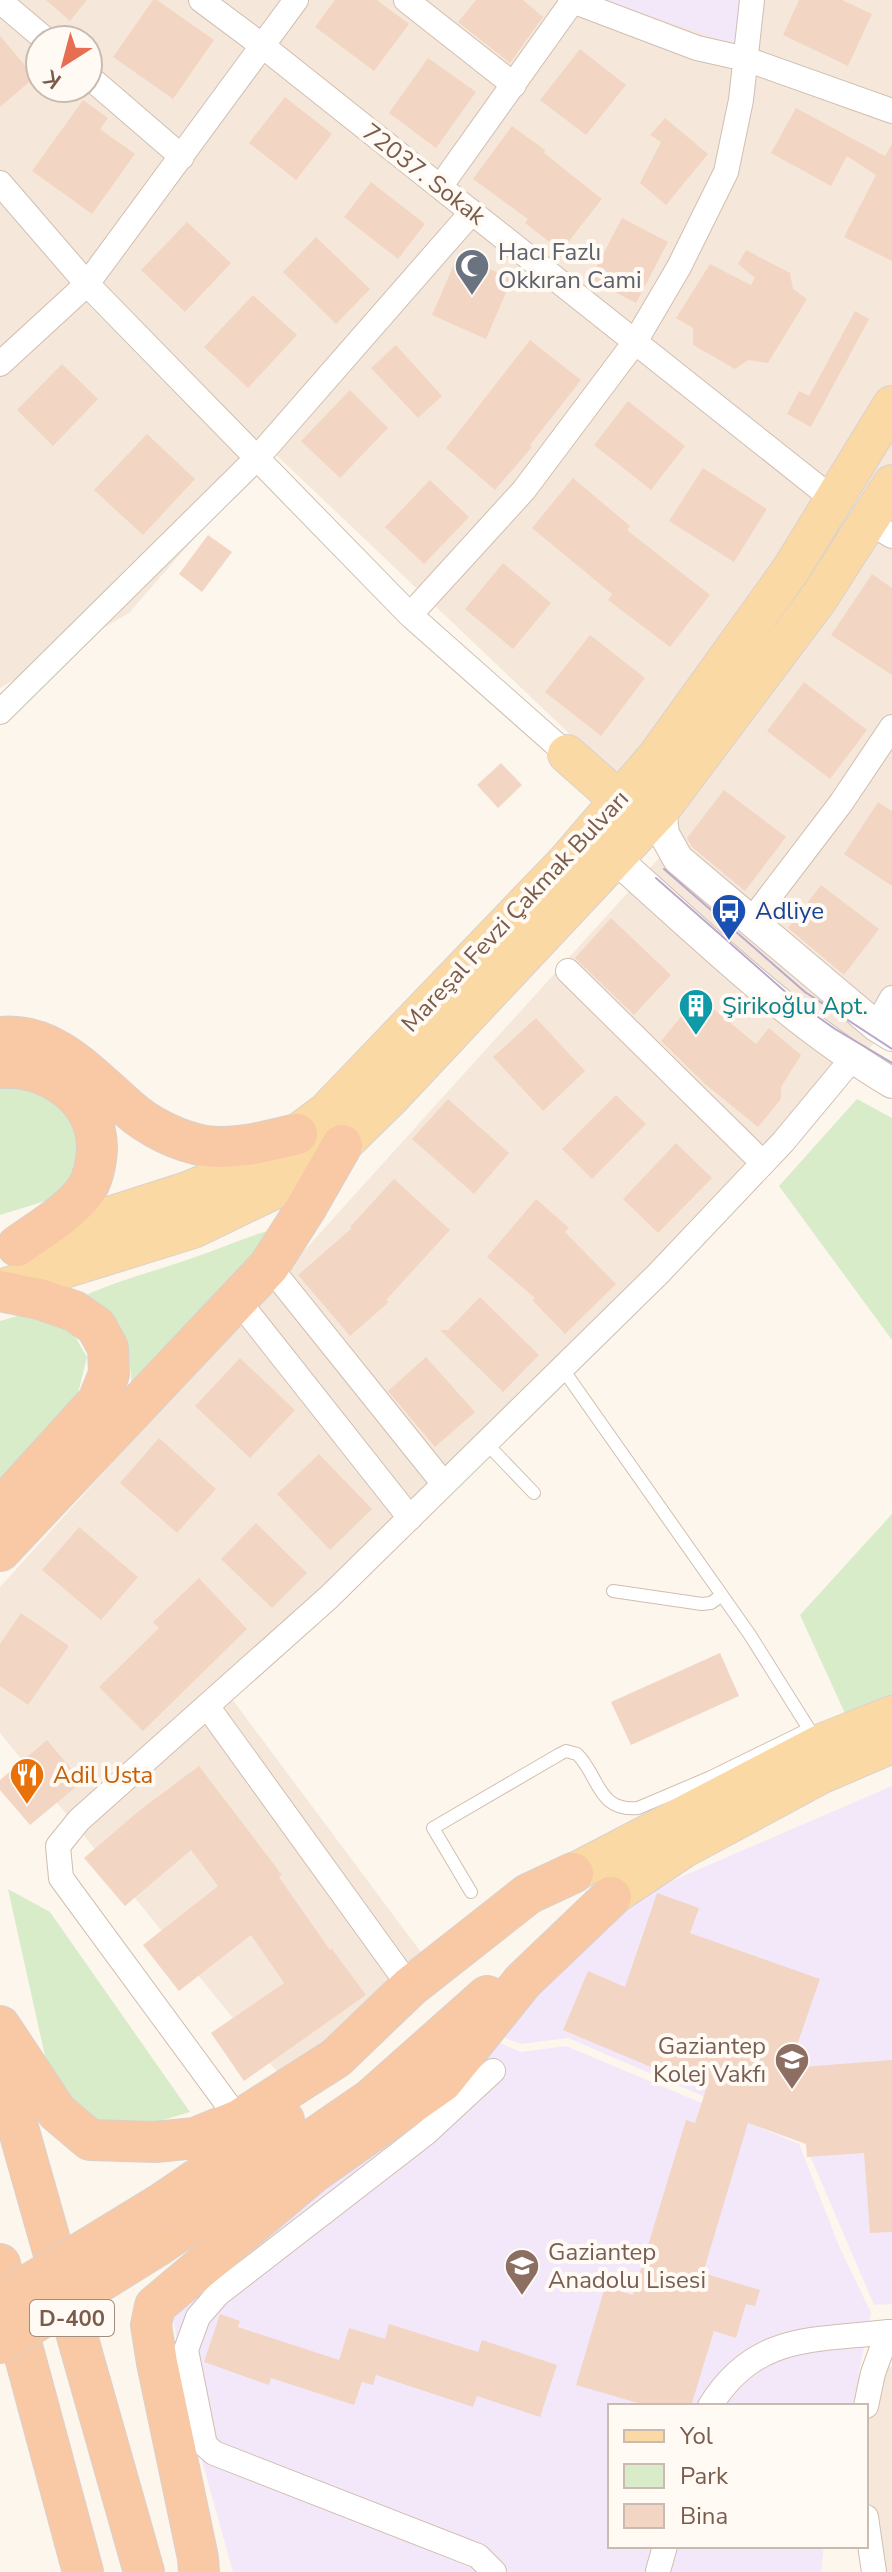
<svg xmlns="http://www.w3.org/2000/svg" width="892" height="2572" viewBox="0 0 892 2572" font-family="'Nunito Sans',sans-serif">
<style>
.residential{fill:#f5e8da;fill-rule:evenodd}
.education{fill:#f3e8fa}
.green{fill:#d8ecc9}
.building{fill:#f3d5c3}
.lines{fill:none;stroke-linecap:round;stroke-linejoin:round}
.service-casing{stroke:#d1beb0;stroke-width:14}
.minor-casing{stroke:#d1beb0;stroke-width:26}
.tertiary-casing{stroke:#d1beb0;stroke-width:32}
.primary-casing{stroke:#dad1cd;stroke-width:40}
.trunk-casing{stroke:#dad1cd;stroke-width:42}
.service{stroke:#fff;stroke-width:12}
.minor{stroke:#fff;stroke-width:24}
.tertiary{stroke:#fff;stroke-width:30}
.primary{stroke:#fbd9a5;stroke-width:38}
.trunk{stroke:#f9c8a4;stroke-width:40}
.tram{stroke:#b9a8c9;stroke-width:2}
.trunk-bridge-casing{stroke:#dad1cd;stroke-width:42;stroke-linecap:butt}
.trunk-bridge{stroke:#f9c8a4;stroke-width:40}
.labels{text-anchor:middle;stroke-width:8;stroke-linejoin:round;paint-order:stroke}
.shield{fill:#fffaf3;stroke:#a28b7f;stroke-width:2}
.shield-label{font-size:22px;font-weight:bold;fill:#7a5c4d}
.street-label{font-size:24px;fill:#7a5c4d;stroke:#fffaf3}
.worship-label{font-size:24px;fill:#5b616d;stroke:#fffaf3;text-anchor:start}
.transit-label{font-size:24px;fill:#164399;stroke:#fffaf3;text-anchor:start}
.culture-label{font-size:24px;fill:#0d838f;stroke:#fffaf3;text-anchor:start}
.food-label{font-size:24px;fill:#c56008;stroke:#fffaf3;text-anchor:start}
.education-label{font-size:24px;fill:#785e54;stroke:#fffaf3;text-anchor:end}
</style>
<rect width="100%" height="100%" fill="#fdf6ec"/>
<path class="residential" d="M0,0h892v1025l-663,670 200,268 -142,121 -287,-351v-146l678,-750 -407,-387 -142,163 -129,75zM40,40h48v48h-48z
M892,2366v206h-29l3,-26v-140h-12l-1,-31z"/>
<path class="education" d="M605,0h135l-5,45z
M892,1786v518l-18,1 -71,-166 -235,-101 -47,6 -28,-11 130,-131z
M487,2037l34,15 45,-6 233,98 40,102 32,67 -19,93h-242v140h214l-3,26h-588l-44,-158 -17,-103z"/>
<path class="green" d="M0,1083l35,4 27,20 15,30 2,24 -11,22 -13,15 -55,17z
M857,1099l35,19v222l-113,-154z
M282,1227l-150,167c-1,-55 -12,-60 -48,-98 37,-17 76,-26 114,-40 29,-10 55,-22 84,-29z
M35,1311l32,12 20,34 -10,40 -77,87v-163z
M892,1514v192l-43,16 -49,-107z
M8,1889l42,23 140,200 -67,20 -28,-6 -29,-24 -19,-37z"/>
<path class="building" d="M46,0h41l-17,21z
M153,0h4l57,40 -41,59 -60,-42z
M335,0h42l32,24 -35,47 -59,-44z
M476,0h47l20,17 -33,46 -52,-41z
M799,0h43l30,14 -24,52 -65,-31z
M0,36l35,41 -35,30z
M580,49l46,36 -40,50 -46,-35z
M428,58l48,34 -40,56 -47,-35z
M285,97l47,37 -36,46 -47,-37z
M83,100l25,18 -8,11 35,25 -43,60 -60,-43z
M796,108l89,48 7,-12v117l-48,-24 32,-62 -29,-19 -16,30 -60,-33z
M665,118l43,36 -42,51 -26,-22 21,-41 -11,-7z
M512,126l33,24 -1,3 58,46 -41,52 -36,-28 3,-4 -55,-40z
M371,182l54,42 -27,35 -54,-42z
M622,218l46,24 -32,61 -46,-24z
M187,222l44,41 -46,49 -44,-42z
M316,237l54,52 -34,35 -53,-52z
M746,250l44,23 3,16 14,10 -39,64 -20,-3 -13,9 -42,-24v-17l-17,-10 34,-54 41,21 4,-7 -17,-14z
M458,255l54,24 -26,60 -54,-24z
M253,295l44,40 -49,53 -44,-41z
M855,311l14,8 -58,108 -24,-13 12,-23 10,5z
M530,340l51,40 -51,65 2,2 -37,43 -49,-42z
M396,345l46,51 -24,22 -47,-50z
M62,364l36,35 -45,47 -36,-36z
M350,390l38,38 -48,50 -39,-37z
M628,401l57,45 -34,44 -57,-45z
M147,434l48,45 -52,56 -49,-45z
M703,468l64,41 -33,53 -65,-41z
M573,478l57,48 -3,4 83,65 -40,52 -62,-47 4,-6 -80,-66z
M430,480l39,37 -45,47 -39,-37z
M208,535l24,17 -30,40 -23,-18z
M503,563l48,40 -38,46 -48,-40z
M872,574l20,14v87l-61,-40z
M590,635l55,43 -44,58 -56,-44z
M804,682l63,48 -37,49 -63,-48z
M501,763l21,22 -24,23 -21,-23z
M724,790l62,47 -41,54 -53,-44 -5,-9z
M878,802l14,9v75l-48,-32z
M821,885l58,44 -35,46 -56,-47z
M611,918l60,57 -37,40 -59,-57z
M698,996l58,48 13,-16 32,27 -20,32v12l-23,28 -53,-43 -44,-43z
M536,1018l49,53 -42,40 -50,-54z
M616,1095l30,29 -54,55 -30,-30z
M448,1099l61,54 -35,41 -62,-55z
M676,1143l36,35 -54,55 -35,-34z
M394,1179l56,51 -64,70 3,2 -39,34 -52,-61 54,-47 -2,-1z
M536,1199l33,29 -4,4 51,52 -51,50 -33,-34 3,-2 -48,-41z
M480,1297l59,58 -36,37 -63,-62h8z
M426,1357l49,55 -40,35 -47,-56z
M240,1358l55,52 -45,48 -55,-52z
M159,1438l57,51 -39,44 -57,-50z
M319,1454l53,55 -42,41 -53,-56z
M256,1523l51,50 -35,35 -51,-49z
M79,1527l59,50 -37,43 -59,-50z
M199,1578l48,51 -104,102 -44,-44 60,-59 -6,-6z
M21,1613l48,33 -41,59 -28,-19v-42z
M720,1653l19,43 -108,49 -20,-43z
M47,1740l35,42 -52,43 -30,-35v-10z
M199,1766l83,109 -3,2 51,73 2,-1 34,46 -122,86 -33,-48 73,-50 -33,-48 -72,56 -36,-46 75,-59 -27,-36 -66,56 -41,-48 56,-48z
M657,1893l42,15 -9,25 130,46 -31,89 103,-8v172l-22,1 -6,-80 -57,4 -1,-13 -58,-21 -45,150 57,17 -5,16 -9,-2 -10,34 -22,-7 -23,75h-43l-72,-21 29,-98 28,8 53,-175 9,3 13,-40 -35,-15 -3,7 -107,-45 25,-59 37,16z
M220,2314l20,7 -2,6 101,33 10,-32 36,11 4,-15 89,28 4,-12 75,25 -17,52 -63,-21 -4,11 -97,-32 -3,10 -11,-3 -8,23 -83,-27 -2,7 -65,-23z"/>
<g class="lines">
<defs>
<path id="service" d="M486,1443l48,50
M613,1591l89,13 9,-1 11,-8
M471,1892l-38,-64 127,-74 6,-3 11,3c22,21 20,58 61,54l73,-31 98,-48 -59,-94 -188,-267"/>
<path id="minor" d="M201,0l63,47 570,453
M406,0l108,85
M570,0l127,48 49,11 146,52
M0,1l46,39
M88,76l94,81
M0,183l87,101 323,331 157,139
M440,187l132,-185
M0,364l87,-80 209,-284
M868,522l24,14
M410,615l114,-125 111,-148 44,-75 47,-95 15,-72 11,-100
M0,712l257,-254 215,-246
M751,921l90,-118 51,-76
M568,971l195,192
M876,1026l16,-28
M269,1266l175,218
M237,1299l173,219
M207,1706l203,281
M493,2071l-67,62 -208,161 -20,23 -12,33 19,95 9,8 264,103 16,16
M239,2120l-178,-242 -3,-32 21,-26 249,-222 330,-324 125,-132 69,-83
M710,2406c45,-73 103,-65 178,-74
M866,2406l7,-33 15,-41h4
M866,2517l8,55
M658,2571l7,-25"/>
<path id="tertiary" d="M661,809l3,25 14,25 198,167 16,10
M616,859c88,78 174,163 276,224"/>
<path id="primary" d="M567,754l52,46 8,23
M28,1242l162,-52 73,-31 63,-47 241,-251 90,-105 133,-185 102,-166
M0,1289l193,-60 81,-39 68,-45 48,-47 271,-289 158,-211 73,-114
M573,1873l253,-132 66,-26
M611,1897l72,-48 139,-75 70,-30"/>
<path id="trunk" d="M0,1037c54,-6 92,41 129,72 20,18 51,33 77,37 31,4 61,-5 91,-12
M0,1068c48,-4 98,30 97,82 -1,13 -4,30 -12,41 -16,22 -46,39 -68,55
M0,1291l39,8 35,12 22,15 12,22 1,26 -11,27 -98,108
M0,1551l269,-285 37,-58 36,-63
M0,2026l57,86 33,28 65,2 40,-4 44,-18 97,-62 74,-71 118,-93 45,-21
M0,2064l144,508
M159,2205l125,-85
M159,2245l212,-146 116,-103
M0,2264l83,308
M199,2572l-1,-14 -41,-195 -6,-38 4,-19 159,-134 128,-90 81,-101 88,-84"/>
</defs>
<use href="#service" class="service-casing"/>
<use href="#minor" class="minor-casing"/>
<use href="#tertiary" class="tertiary-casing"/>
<use href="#primary" class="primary-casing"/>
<use href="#trunk" class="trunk-casing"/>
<use href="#service" class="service"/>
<use href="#minor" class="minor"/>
<use href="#tertiary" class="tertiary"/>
<use href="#primary" class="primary"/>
<use href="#trunk" class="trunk"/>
<path class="tram" d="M664,869l141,123 87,57
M656,878l141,124 38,27 57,34"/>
<defs>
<path id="trunk-bridge" d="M0,2302l159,-97
M0,2344l159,-99"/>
</defs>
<use href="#trunk-bridge" class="trunk-bridge-casing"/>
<use href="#trunk-bridge" class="trunk-bridge"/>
</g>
<defs>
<symbol id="mosque-pin" viewBox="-11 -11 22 30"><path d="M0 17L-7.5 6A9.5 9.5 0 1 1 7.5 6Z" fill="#6b7280" stroke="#fffaf3"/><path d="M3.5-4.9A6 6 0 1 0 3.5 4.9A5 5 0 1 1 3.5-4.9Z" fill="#fff"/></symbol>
<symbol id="bus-pin" viewBox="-11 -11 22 30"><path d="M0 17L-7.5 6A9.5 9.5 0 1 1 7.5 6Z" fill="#1a4fb4" stroke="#fffaf3"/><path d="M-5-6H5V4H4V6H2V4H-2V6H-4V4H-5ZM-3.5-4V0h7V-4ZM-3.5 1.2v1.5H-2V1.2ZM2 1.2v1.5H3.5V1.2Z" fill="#fff"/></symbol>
<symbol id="building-pin" viewBox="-11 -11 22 30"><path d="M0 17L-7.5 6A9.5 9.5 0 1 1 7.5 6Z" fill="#0f9aa8" stroke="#fffaf3"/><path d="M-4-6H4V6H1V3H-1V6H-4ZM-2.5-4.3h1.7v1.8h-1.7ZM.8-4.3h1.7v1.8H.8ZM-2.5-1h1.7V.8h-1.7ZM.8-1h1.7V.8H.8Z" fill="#fff"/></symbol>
<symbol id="restaurant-pin" viewBox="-11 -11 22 30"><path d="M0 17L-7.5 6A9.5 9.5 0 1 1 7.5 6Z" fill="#e8710a" stroke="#fffaf3"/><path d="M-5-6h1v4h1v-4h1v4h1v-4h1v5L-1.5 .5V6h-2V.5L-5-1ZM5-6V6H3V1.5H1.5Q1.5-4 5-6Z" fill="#fff"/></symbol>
<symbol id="school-pin" viewBox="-11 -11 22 30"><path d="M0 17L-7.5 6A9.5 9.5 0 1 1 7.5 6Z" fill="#8d6e63" stroke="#fffaf3"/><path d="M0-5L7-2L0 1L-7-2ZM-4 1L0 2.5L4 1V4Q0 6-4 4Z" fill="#fff"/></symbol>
</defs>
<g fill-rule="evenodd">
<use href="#mosque-pin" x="452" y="246" width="40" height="54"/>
<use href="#bus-pin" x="709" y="891" width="40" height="54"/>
<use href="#building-pin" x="676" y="986" width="40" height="54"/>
<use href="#restaurant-pin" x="7" y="1755" width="40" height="54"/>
<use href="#school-pin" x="772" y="2040" width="40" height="54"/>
<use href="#school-pin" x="502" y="2246" width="40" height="54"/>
</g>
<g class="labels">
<rect class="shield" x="30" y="2300" width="84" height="36" rx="6"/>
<g class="shield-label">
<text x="72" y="2326">D-400</text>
</g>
<g class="street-label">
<text transform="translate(424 174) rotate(38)" y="8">72037. Sokak</text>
<text transform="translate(515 911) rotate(-47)" y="8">Mareşal Fevzi Çakmak Bulvarı</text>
</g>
<g class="worship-label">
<text x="498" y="260">Hacı Fazlı<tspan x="498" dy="28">Okkıran Cami</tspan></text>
</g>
<g class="transit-label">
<text x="755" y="919">Adliye</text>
</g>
<g class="culture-label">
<text x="722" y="1014">Şirikoğlu Apt.</text>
</g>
<g class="food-label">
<text x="53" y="1783">Adil Usta</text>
</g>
<g class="education-label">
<text x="766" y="2054">Gaziantep<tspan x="766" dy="28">Kolej Vakfı</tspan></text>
<text x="548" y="2260" text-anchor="start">Gaziantep<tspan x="548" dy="28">Anadolu Lisesi</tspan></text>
</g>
</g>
<rect x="608" y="2404" width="260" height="144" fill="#fffaf3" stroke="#cabbb1" stroke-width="2"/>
<rect x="624" y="2430" width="40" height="12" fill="#fbd9a5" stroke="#cabbb1" stroke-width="2"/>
<text x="680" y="2444" font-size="24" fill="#7a5c4d">Yol</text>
<rect x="624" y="2464" width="40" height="24" fill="#d8ecc9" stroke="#cabbb1" stroke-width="2"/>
<text x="680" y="2484" font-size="24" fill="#7a5c4d">Park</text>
<rect x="624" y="2504" width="40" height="24" fill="#f3d5c3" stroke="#cabbb1" stroke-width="2"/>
<text x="680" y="2524" font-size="24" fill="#7a5c4d">Bina</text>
<g transform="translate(64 64) rotate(216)"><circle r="38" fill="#fffaf3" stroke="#cabbb1" stroke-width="2"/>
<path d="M0-6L14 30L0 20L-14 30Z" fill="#e76f51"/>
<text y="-12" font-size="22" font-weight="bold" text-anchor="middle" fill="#7a5c4d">K</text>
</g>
</svg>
